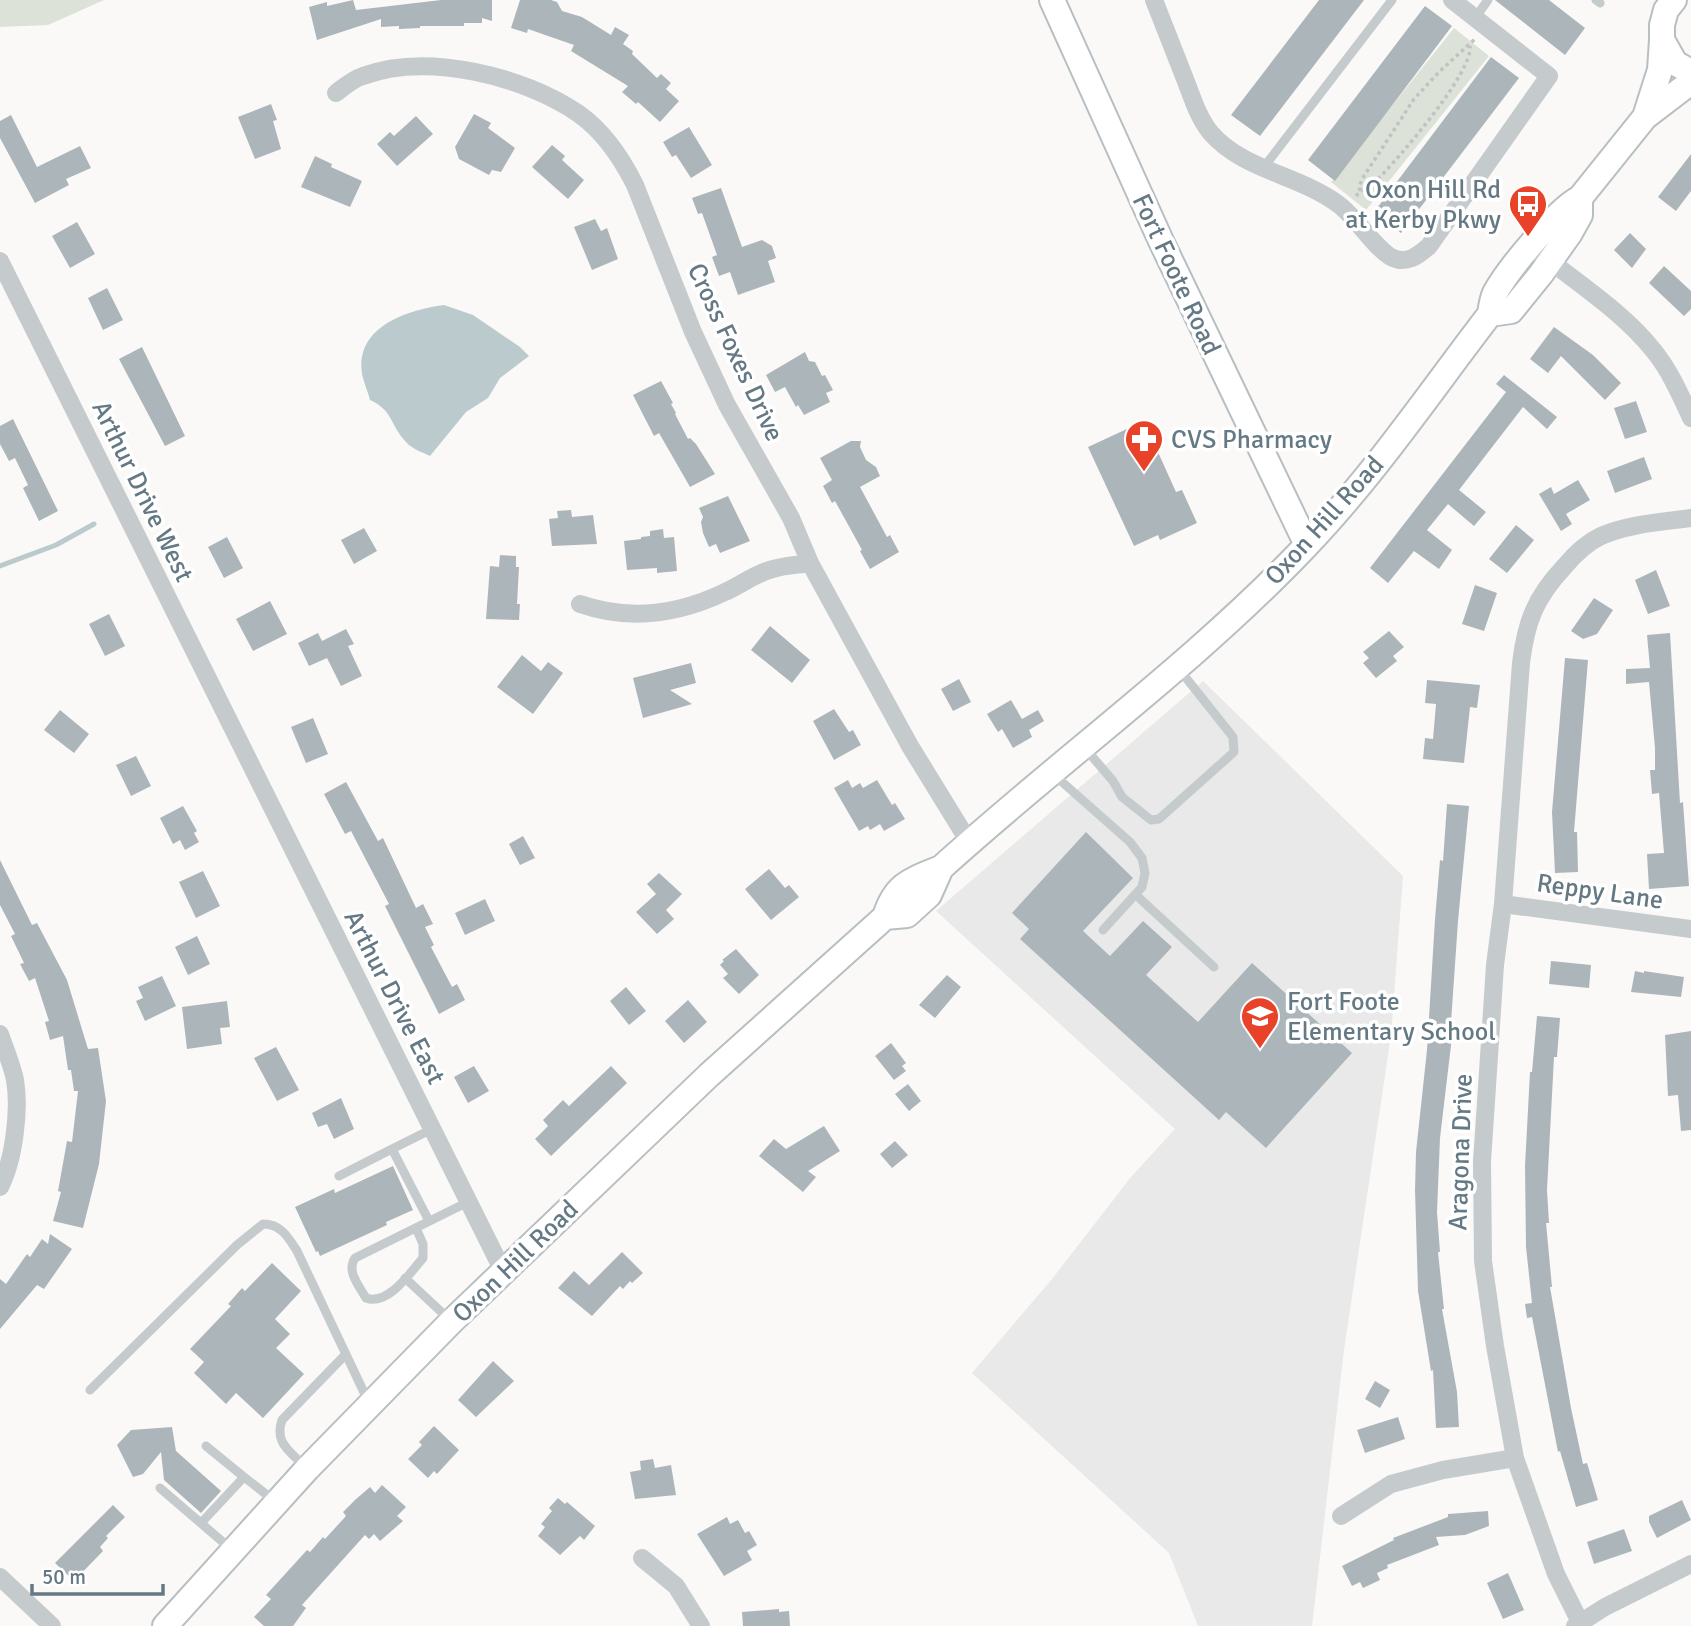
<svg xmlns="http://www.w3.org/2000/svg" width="1691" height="1626" viewBox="0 0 1691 1626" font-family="Signika,sans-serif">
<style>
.built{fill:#e8e9e8}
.green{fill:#dce2d8}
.water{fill:#bbcacc}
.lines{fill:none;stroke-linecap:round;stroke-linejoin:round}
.stream{stroke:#bbcacc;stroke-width:5}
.building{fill:#acb6ba}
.secondary-casing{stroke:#b8bfc2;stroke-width:28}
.path{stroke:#bfc3c5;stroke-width:3.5;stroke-dasharray:3.5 3.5;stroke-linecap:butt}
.lane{stroke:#c5cbcd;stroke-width:9}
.street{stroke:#c5cbcd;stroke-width:18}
.secondary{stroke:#fff;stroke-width:24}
.labels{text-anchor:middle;stroke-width:7;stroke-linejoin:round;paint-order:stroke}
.poi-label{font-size:26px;fill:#647983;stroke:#fff;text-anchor:start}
.street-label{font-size:26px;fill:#647983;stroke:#fff}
</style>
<rect width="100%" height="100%" fill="#faf9f7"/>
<path class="built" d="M1203,681l200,195 -12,159 -47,315 -32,276h-114l-29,-73 -197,-180 80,-94 79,-102 44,-48 -239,-218z"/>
<path class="green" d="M0,0h104l-56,25 -48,2z
M1454,28l35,28 -123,154 -35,-28z"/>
<path class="water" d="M444,305l29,10 47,32 9,9 -29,22 -12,20 -22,14 -36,44c-8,-4 -18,-7 -24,-14 -16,-17 -13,-32 -36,-42 -2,-8 -6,-17 -8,-26 -7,-48 46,-64 82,-69z"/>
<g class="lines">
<path class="stream" d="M0,566l56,-21 38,-21"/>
</g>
<path class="building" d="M353,0l3,10 85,-10h51v21l-10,-3v5h-18v3h-44v2l-21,1v-3l-18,1v-8l-64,21 -8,-33 18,-5v4z
M520,0h31l6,2 5,9 20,6 29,18 4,-8 14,8 -6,9 10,7 -1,3 25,24 4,-4 10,9 -5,6 13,12 -19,21 -22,-20 -2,2 -14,-12 6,-6 -57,-35 3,-6 -46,-16 -1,4 -16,-5z
M1319,0h45l-104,136 -29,-21z
M1495,0h54l36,28 -20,27z
M1425,6l27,20 -117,155 -27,-21z
M1491,57l28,21 -118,155 -27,-21z
M271,104l6,16 -4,1 8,28 -26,10 -17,-42z
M474,114l17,9 -3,5 27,20 -14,24 -9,-2 -3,5 -30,-16 -4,-12z
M11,115l26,52 43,-21 11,22 -25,11 3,6 -34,18 -35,-65v-17z
M416,116l17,18 -36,32 -20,-22 13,-12 4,4z
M689,127l23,38 -21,13 -15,-23 -4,2 -9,-15z
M552,145l13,11 -3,4 22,20 -16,19 -36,-32z
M1691,154v37l-15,20 -18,-14z
M315,156l17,8 -1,3 31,14 -12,26 -49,-20z
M721,188l21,59 20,-7 10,6 4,12 -8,3 7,21 -37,13 -8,-23 -11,4 -7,-19 5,-2 -15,-42 -4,1 -6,-16z
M595,219l6,12 6,-3 11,31 -26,11 -18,-43z
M77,222l18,32 -25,14 -18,-32z
M1630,233l16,16 -14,19 -18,-18z
M1664,266l27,25v18l-7,7 -35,-33z
M107,288l16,32 -20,10 -15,-32z
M1554,327l39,28 28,28 -16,17 -44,-44 -13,17 -18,-14z
M142,347l43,89 -20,10 -46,-87z
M805,352l4,9 6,1 7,14 3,-1 8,15 -7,3 4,9 -26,13 -6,-10 -2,2 -11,-20 -10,5 -9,-17z
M1504,375l53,42 -10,12 -24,-22 -64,83 27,22 -12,14 -26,-22 -21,26 25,20 -13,19 -25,-18 -26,32 -18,-15 136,-176 -10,-8z
M661,381l12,22 -2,1 5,9 -1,1 13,25 2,-1 6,6 19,30 -25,13 -31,-54 -5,3 -21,-41z
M1636,401l11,31 -22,7 -11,-31z
M13,419l45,92 -19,10 -16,-33 5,-3 -13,-27 -6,3 -9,-17v-18z
M1144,421l32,71 6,-2 15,33 -37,17 -2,-5 -24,11 -46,-99z
M851,441h10l-1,6 6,13 10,7 4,9 -20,11 27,50 3,-2 9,17 -29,17 -10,-18 2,-1 -27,-49 -3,2 -9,-17 9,-6 -12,-22z
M1644,457l8,22 -37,14 -8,-22z
M1578,480l12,20 -24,14 6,10 -11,7 -22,-37 12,-7 3,7z
M728,496l22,45 -30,12 -4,-9 -7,3 -6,-14 -2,-11 2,-5 -4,-9z
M571,510l1,7 21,-2 4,29 -45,2 -3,-27 9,-1 -1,-7z
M1516,525l18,15 -27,33 -18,-14z
M364,528l13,23 -23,13 -13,-24z
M663,529l1,9 10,-1 3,34 -20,2v-5l-30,2 -3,-29 17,-2v-2l9,-1v-5z
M227,537l16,31 -19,10 -16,-31z
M500,555l16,1v11h3l-2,37h3l-1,16 -33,-1 4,-53 9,1z
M1656,570l14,36 -22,8 -13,-34z
M1475,585l22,8 -13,38 -22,-7z
M1594,598l19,12 -16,24 -14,5 -12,-8z
M270,601l17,33 -34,17 -17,-32z
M109,614l16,32 -20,10 -16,-32z
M770,626l40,34 -18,23 -41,-33z
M346,629l8,15 -6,2 14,30 -21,10 -14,-28 -18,8 -11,-23 20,-10 4,8z
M1389,631l15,16 -11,9 4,5 -21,17 -13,-15 6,-5 -6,-6z
M1670,633l10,170 3,-1 6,84 -40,3 -2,-35 17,-1 -5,-60 -7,1 -2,-24h5v-22l-6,-66 -23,2v-15l24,-1 -3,-33z
M522,655l19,16 7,-9 15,11 -30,41 -36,-27z
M1565,658l23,2 -14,172h3l1,40 -23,1 -3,-61z
M691,663l5,20 -26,7 22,14 -49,14 -10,-40z
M959,679l12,23 -18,9 -12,-22z
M1427,680l53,5 -3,23 -7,-1 -6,56 -41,-4 2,-21 8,1 3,-35 -11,-1z
M1011,700l11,19 16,-9 6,11 -15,9 3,7 -19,11 -11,-19 -4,3 -11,-18z
M834,709l15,23 4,-2 8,15 -27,15 -21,-39z
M60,710l29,24 -15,19 -30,-23z
M313,718l15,36 -22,9 -15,-36z
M136,756l15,30 -20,10 -15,-31z
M848,780l4,8 8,-5 3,5 14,-8 15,25 3,-2 10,16 -21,12 -4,-7 -10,6 -2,-4 -9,5 -25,-43z
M346,782l32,59 5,-3 33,70 7,-4 10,20 -8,3 9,18 -3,2 21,40 5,-3 8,16 -26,14 -54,-108 4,-2 -38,-73 -6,3 -21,-40z
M1447,804l22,2 -11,115 -8,116h2l-12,101 -3,74 3,40h-2l6,57h-2l15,83 2,35 -23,1 -3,-58 -2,1 -13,-80 -3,-101 1,-38 11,-102 8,-131 5,-59 3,1z
M183,806l14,25 -3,2 5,9 -14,8 -5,-10 -7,4 -13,-26z
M1086,832l47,46 -50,53 27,25 33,-35 29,26 -26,28 52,47 54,-59 100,90 -86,95 -40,-36 -7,8 -199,-181 9,-10 -17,-16z
M523,836l12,22 -15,7 -11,-21z
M0,860l32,65 5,-2 30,57 21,69 10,-1 8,53 -7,63 -16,64 -30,-7 8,-29 -3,-1 9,-50 5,1 6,-51h-4l-3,-21h-3l-5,-34 -13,4 -5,-18 4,-1 -14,-43 -6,3 -9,-17 4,-1 -13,-27 4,-2 -15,-29z
M769,869l16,19 4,-3 10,12 -28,23 -26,-31z
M203,871l17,35 -24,12 -17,-36z
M659,873l23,21 -16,16 8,9 -17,15 -21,-22 20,-18 -9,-10z
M485,899l10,22 -30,14 -10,-22z
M197,936l13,28 -22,11 -13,-28z
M736,949l23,26 -20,19 -16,-16 5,-4 -8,-9 4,-4 -2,-1z
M1551,961l40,4 -2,23 -40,-4z
M1635,971l9,2v-2l40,6 -3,20 -50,-5z
M947,975l14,12 -26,31 -16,-13z
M162,976l14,30 -31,15 -9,-20 7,-3 -5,-11z
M626,987l20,24 -17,14 -19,-24z
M688,1000l19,22 -23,21 -19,-22z
M227,1001l3,26 -10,1 2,16 -35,5 -5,-42z
M1537,1016l23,2 -3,39h-3l-7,133 2,33h-3l6,64h-2l21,121 12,56 4,-1 11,37 -22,7 -16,-56 -2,1 -26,-135 -5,1 -2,-14 7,-1 -6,-56 -1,-81 5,-94h2z
M1691,1031v99l-10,1 -3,-36 -10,1 -3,-61z
M891,1043l15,20 -4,3 4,5 -12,9 -19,-24z
M276,1047l23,43 -22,11 -23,-43z
M474,1066l15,25 -21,12 -14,-26z
M611,1066l16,17 -76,73 -16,-17 13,-13 -5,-6 20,-20 6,6z
M908,1084l13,17 -12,10 -14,-17z
M341,1098l13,31 -20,10 -7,-15 -9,3 -6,-14z
M824,1126l16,25 -32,20 8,6 -13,15 -44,-36 15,-17 12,10z
M895,1141l13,14 -16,13 -12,-14z
M393,1166l20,44 -27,12 1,3 -67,31 -2,-5 -2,1 -21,-45 39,-18 1,4z
M50,1234l22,15 -28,40 -7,-4 -37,44v-50l6,5 21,-30 3,3 12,-18 6,5z
M622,1252l21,21 -11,10 -2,-2 -7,8 -3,-3 -28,30 -34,-28 16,-17 15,14z
M272,1263l29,28 -26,28 15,15 -14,14 28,26 -41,44 -27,-25 -10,11 -32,-31 10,-11 -14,-13 41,-43 -3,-2 14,-16 3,3z
M493,1361l21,20 -38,36 -18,-17z
M1375,1381l15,9 -10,18 -15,-9z
M1398,1417l7,22 -40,14 -8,-23z
M434,1426l25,24 -22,24 -3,-3 -6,7 -20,-19 14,-14 -3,-3z
M172,1427l4,24 45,40 -20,22 -37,-33 -3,-28 -18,22 -10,3 -16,-32 14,-15z
M653,1459l2,9 16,-3 5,30 -41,4 -5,-27 11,-2 -1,-9z
M382,1485l24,22 -9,9 6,5 -23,20 -6,-7 -5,5 -4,-4 -63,70 4,3 -13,18h-29l-10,-9 17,-18 -5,-4 41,-45 3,2 13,-15 2,2 21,-23 -3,-4 12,-12 15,-13 5,6z
M558,1498l7,6 2,-2 28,24 -11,14 -4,-4 -20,19 -22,-19 7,-9 -4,-3 11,-13 -3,-3z
M1682,1500l9,20 -34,18 -8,-16v-6z
M113,1505l12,12 -19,19 2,2 -8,9 3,4 -29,30 -19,-18z
M1488,1511l1,15 -24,9 -29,2 3,8 -52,20 1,3 -11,5 3,7 -17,8 -3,-6 -8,4 -10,-20 52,-26 -1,-2 55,-21v-3z
M727,1517l3,7 8,-4 7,13 4,-2 8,14 -10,6 5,9 -28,16 -27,-42z
M1624,1529l8,22 -38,13 -7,-22z
M1508,1573l16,37 -21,9 -16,-36z
M779,1609v3l10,-1 1,15h-47l-1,-14z"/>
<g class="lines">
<defs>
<path id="secondary" d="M1052,0l109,241 146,304
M1674,0l-8,10 -4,15v15l13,23 16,9
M1645,117l15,-47 2,-30
M1490,314l21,-3 30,-37 29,-41 10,-18v-17
M885,917l22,-2 22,-20 12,-27
M165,1626l142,-157 144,-147 258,-247 176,-158c10,-33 26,-37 56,-49 120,-109 253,-204 365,-322 68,-71 124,-154 184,-232 1,-7 2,-15 5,-21 14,-25 62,-83 85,-95l65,-81 46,-35"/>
</defs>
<use href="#secondary" class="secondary-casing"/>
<path class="path" d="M1360,191l-1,-5 5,-10 50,-77 26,-28 35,-32
M1356,196c6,-7 14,-9 21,-16 21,-21 96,-107 93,-134"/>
<path class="lane" d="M1596,0l4,3
M1475,18l13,-18
M1264,167l128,-167
M1084,747l29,34 9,16 29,23 8,-1 75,-67 -1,-15 -54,-68
M1053,774l77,68 12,16 3,15 -3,14 -39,43
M1136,895l78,72
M339,1176l53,-27
M429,1221l-37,-72 40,-20
M416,1228l7,16v14c-13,15 -35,48 -57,40 -7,-12 -20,-27 -11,-40l113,-56
M405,1278l45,42
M90,1390l147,-145 26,-21c18,0 25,13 34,27l72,152
M206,1446l38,31
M306,1468c-16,-17 -32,-25 -24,-48l64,-66
M160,1488l71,61
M201,1523l43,-46 32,25"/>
<path class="street" d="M1154,0c10,26 21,53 31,79 7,18 13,38 25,53 32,38 89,43 128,72 18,13 36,43 53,53 15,8 27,-1 38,-11l120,-170 -97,-76
M336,93c9,-7 17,-14 27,-17 64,-24 161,0 216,38 24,17 43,45 56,71l58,147 34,73 64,113 19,45 100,183 59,96
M1541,254c38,30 83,59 113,97 16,20 26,43 37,67
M0,261l504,1012
M580,604c49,17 99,10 145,-12 16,-7 31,-19 48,-23 12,-4 25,-4 37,-6
M1503,904l188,25
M0,1034c5,15 12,31 15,46 5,30 -1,80 -15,107
M1341,1516l50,-32 52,-14 72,-12
M642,1558l34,28 25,40
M0,1577l52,49
M1575,1626l30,-19 86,-43
M1582,1626l-26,-52 -41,-116 -20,-112 -12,-85 -1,-100 3,-44 10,-152 8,-61 18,-241c5,-41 14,-65 43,-96 10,-12 22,-24 37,-31 27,-12 61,-14 90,-18"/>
<use href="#secondary" class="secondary"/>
</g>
<defs>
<symbol id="bus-pin" viewBox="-11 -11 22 30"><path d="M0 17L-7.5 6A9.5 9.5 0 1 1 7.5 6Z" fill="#e84229" stroke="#fff"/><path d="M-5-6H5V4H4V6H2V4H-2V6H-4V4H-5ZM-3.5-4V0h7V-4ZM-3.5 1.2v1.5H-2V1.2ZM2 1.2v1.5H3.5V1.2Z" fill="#fff"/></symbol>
<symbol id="pharmacy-pin" viewBox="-11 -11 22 30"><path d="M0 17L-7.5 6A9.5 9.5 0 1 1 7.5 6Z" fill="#e84229" stroke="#fff"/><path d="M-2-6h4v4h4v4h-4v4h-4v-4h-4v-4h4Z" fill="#fff"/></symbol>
<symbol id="school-pin" viewBox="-11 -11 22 30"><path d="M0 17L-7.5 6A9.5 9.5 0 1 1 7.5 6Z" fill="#e84229" stroke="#fff"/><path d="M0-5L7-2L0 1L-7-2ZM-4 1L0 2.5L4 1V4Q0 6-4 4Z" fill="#fff"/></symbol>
</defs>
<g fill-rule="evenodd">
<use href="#bus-pin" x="1506" y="182" width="44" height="60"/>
<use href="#pharmacy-pin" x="1122" y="417" width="44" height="60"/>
<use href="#school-pin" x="1238" y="994" width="44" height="60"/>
</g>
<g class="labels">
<g class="poi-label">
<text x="1501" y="198" text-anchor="end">Oxon Hill Rd<tspan x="1501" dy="30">at Kerby Pkwy</tspan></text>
<text x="1171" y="448">CVS Pharmacy</text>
<text x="1287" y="1010">Fort Foote<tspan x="1287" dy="30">Elementary School</tspan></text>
</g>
<g class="street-label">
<text transform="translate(1177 274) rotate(65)" y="9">Fort Foote Road</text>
<text transform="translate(736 352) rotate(65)" y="9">Cross Foxes Drive</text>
<text transform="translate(143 491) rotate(64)" y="9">Arthur Drive West</text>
<text transform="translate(1324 520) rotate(-48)" y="9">Oxon Hill Road</text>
<text transform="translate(1600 891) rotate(8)" y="9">Reppy Lane</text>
<text transform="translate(395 997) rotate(63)" y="9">Arthur Drive East</text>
<text transform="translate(1460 1152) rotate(-88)" y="9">Aragona Drive</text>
<text transform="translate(515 1261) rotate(-44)" y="9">Oxon Hill Road</text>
</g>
</g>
<path d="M32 1584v10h131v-10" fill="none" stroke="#647983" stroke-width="3.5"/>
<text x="42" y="1584" font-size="21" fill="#647983" stroke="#ffffff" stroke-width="5" paint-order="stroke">50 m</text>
</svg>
